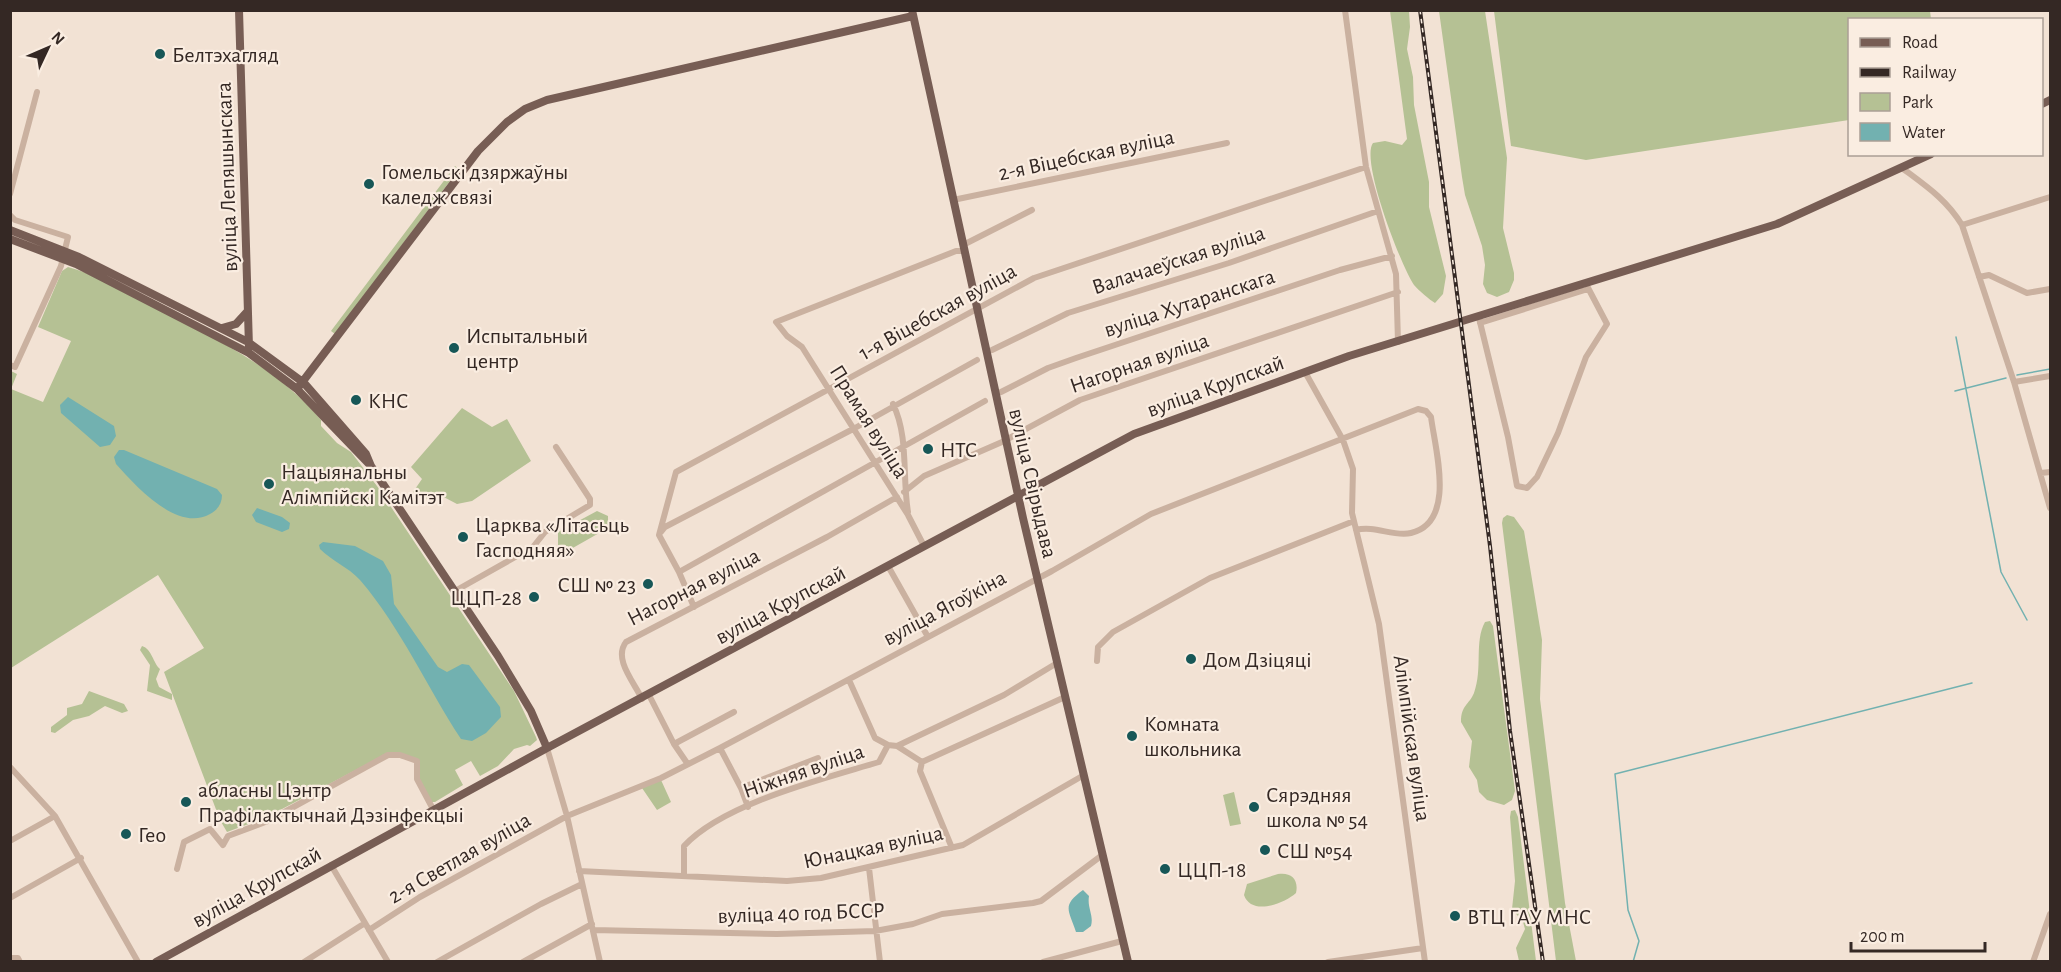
<svg xmlns="http://www.w3.org/2000/svg" width="2061" height="972" viewBox="0 0 2061 972" font-family="'Alegreya Sans',sans-serif">
<style>
.green{fill:#b5c194}
.water{fill:#72b1b0}
.lines{fill:none;stroke-linecap:round;stroke-linejoin:round}
.stream{stroke:#72b1b0;stroke-width:1.5}
.minor{stroke:#cab1a0;stroke-width:6}
.major{stroke:#775d54;stroke-width:8}
.rail-casing{stroke:#342824;stroke-width:4}
.rail{stroke:#faede1;stroke-width:1.5;stroke-dasharray:4.5;stroke-linecap:butt}
.poi-dot{fill:#175757;stroke:#faede1;stroke-width:2}
.labels{text-anchor:middle;stroke-width:4.5;stroke-linejoin:round;paint-order:stroke}
.poi-label{font-size:22px;fill:#342824;stroke:#faede1;text-anchor:start}
.street-label{font-size:22px;fill:#342824;stroke:#faede1}
</style>
<rect width="100%" height="100%" fill="#f2e2d4"/>
<path class="green" d="M1390,11h19l1,16 -3,22 6,28 1,28 15,77v25l17,69 -3,18 -8,9c-5,-3 -17,-13 -21,-18 -13,-19 -54,-125 -41,-142l12,-2 17,4 5,-6z
M1439,11h46l22,147 -4,70 11,45v7l-5,12 -12,5 -10,-4 -4,-9 2,-19 -3,-19 -17,-51 -3,-18z
M1930,11l1,8 -81,1 -1,100 -263,40 -75,-14 -17,-135z
M455,166l4,3 -124,165 -4,-3z
M68,267c24,6 49,21 71,33 63,32 136,64 182,120v6l16,17 14,9 26,34 137,205 22,46 1,3 -7,6 -3,-1 -13,4 -16,17 -18,10 -9,-15 -16,9 8,15 -28,17h-3l-14,-20 -2,-21 -32,-6 -117,62 -40,15 -7,-12 -56,-148 40,-24 -46,-73 -147,93v-297l6,3 -6,15 32,13 28,-61 -33,-14 24,-56z
M462,408l30,19 15,-8 24,42 -59,40 -15,3 -21,-11 -5,6 -12,-2 -6,-5 9,-13 -11,-12z
M597,511l11,5v12l-37,21 -13,-3v-14z
M1507,515l7,2 10,14 18,109 -2,59 25,204 11,58h-20l-54,-438 1,-5z
M1490,621l3,5 22,165 -3,9 -8,5 -17,-5 -8,-8 -2,-12 -8,-13 3,-26 -11,-19c0,-17 8,-17 13,-29 9,-25 0,-51 11,-71z
M142,646c10,3 11,17 18,23l-4,10 3,8 13,7v6l-25,-9 3,-26 -10,-15z
M89,691l35,13 4,7 -6,2 -17,-7 -16,10 -16,4 -18,13 -4,-1v-5l16,-12v-7l15,-4z
M661,780l10,22 -14,8 -15,-22z
M1234,792l7,32 -11,2 -7,-31z
M1515,810l3,7 18,144h-17l-3,-13 9,-19 -2,-7 -11,-13 3,-28 -5,-64 1,-6z
M1278,874c13,-2 21,5 18,19 -12,11 -45,23 -52,2l3,-11z"/>
<path class="water" d="M68,397l46,29 2,10 -6,9 -10,2 -39,-34 -1,-8z
M119,450h5l93,39 5,6c0,8 -4,15 -12,19 -33,19 -75,-29 -94,-50l-2,-7z
M257,508l25,9 8,6 -1,6 -7,3 -26,-10 -4,-7z
M323,542l32,4 28,15 8,14 3,29 44,63 9,5 15,-8 7,1 31,42 1,10 -15,16 -14,8 -11,-2c-34,-52 -60,-111 -101,-159 -12,-13 -28,-19 -40,-31l-1,-4z
M1083,890l6,6c-2,12 5,19 2,30l-8,6h-7c-7,-22 -15,-26 7,-42z"/>
<g class="lines">
<path class="stream" d="M1956,337l45,235 26,48
M2017,375l33,-6
M1955,391l51,-13
M1633,962l6,-21 -11,-31 -13,-136 357,-91"/>
<path class="minor" d="M1345,10l21,157 30,107 2,68
M1902,168c24,18 44,31 60,57l52,157 36,126
M10,194l27,-102
M953,200l274,-57
M10,215l5,5 53,17 -7,29 -46,101 -5,-2
M1962,225l88,-28
M963,245l69,-35
M1979,277l10,-2 38,18 23,-4
M1479,318l29,119 9,49 10,2 10,-11 21,-44 28,-76 21,-33 -21,-40
M1480,323l108,-34
M992,350l76,-37 161,-50 149,-52
M1305,372l38,68 10,29 -1,44 27,111 46,338
M2014,382l36,-6
M1001,392l47,-24 28,-10 264,-88 52,-14
M893,404c16,33 9,72 15,108
M2041,473l9,-1
M904,492l20,-16 78,-34 78,-42 318,-108
M661,532l4,-5 190,-99 122,-68
M924,546l-16,-31 -106,-168 -15,-11 -11,-14 180,-71h8
M888,566l40,71
M679,572l306,-171
M455,591l78,-44 12,-15 45,-27v-6l-34,-52
M694,607l-15,-35 -20,-37 17,-63 358,-194 332,-111
M1097,661l1,-14 15,-15 97,-54 144,-57
M849,680l26,58 13,7
M649,695l25,49 60,-32
M642,699c-8,-17 -29,-40 -16,-57l201,-105 70,-40
M674,744l13,19
M897,746l107,-51 53,-32
M547,748l20,68 33,146
M720,748l21,40 77,-30
M922,762l-2,9 32,77
M10,767l45,49 83,146
M741,788l7,19
M10,841l45,-25
M331,865l57,97
M869,868l11,94
M177,869l7,-27 26,-13 13,16 5,-9 40,-15 120,-66h12l17,6v18l17,32
M579,871l208,10 34,-3 142,-33 121,-70
M684,876v-30c40,-43 139,-67 195,-84l9,-17 9,1 25,16 143,-65
M10,898l71,-40
M369,930l51,-33 147,-81 94,-38 59,-30 332,-177 99,-57 267,-105 8,2 5,6c4,32 26,105 -20,116 -18,4 -36,-8 -55,-3
M593,930l184,4 98,-3 38,-7 29,-10 91,-11 8,-2 60,-45
M10,958h8l2,4
M304,962l61,-39
M437,962l104,-58 41,-20
M523,962l69,-38
M1043,962l79,-21
M1328,962l95,-14
M2033,962l17,-48"/>
<path class="major" d="M239,10l10,337
M912,10l111,508 105,444
M2042,104l8,-4
M10,230l69,27 169,85 56,41 62,71 5,12 127,190 33,55 16,37
M10,239l66,25 173,89 48,36 73,76
M222,328l14,-4 11,-12
M297,389l181,-238 29,-29 18,-13 22,-9 366,-84
M156,962l391,-214 587,-314 215,-78 428,-132 154,-70"/>
<defs>
<path id="rail" d="M1420,10l70,536 20,185 33,231"/>
</defs>
<use href="#rail" class="rail-casing"/>
<use href="#rail" class="rail"/>
</g>
<g class="poi-dot">
<circle cx="160" cy="54" r="6"/>
<circle cx="369" cy="184" r="6"/>
<circle cx="454" cy="348" r="6"/>
<circle cx="356" cy="400" r="6"/>
<circle cx="928" cy="449" r="6"/>
<circle cx="269" cy="484" r="6"/>
<circle cx="463" cy="537" r="6"/>
<circle cx="648" cy="584" r="6"/>
<circle cx="534" cy="597" r="6"/>
<circle cx="1191" cy="659" r="6"/>
<circle cx="1132" cy="736" r="6"/>
<circle cx="186" cy="802" r="6"/>
<circle cx="1254" cy="807" r="6"/>
<circle cx="126" cy="834" r="6"/>
<circle cx="1265" cy="850" r="6"/>
<circle cx="1165" cy="869" r="6"/>
<circle cx="1455" cy="916" r="6"/>
</g>
<g class="labels">
<g class="poi-label">
<text x="172" y="62">Белтэхагляд</text>
<text x="381" y="179">Гомельскі дзяржаўны<tspan x="381" dy="25">каледж связі</tspan></text>
<text x="466" y="343">Испытальный<tspan x="466" dy="25">центр</tspan></text>
<text x="368" y="408">КНС</text>
<text x="940" y="457">НТС</text>
<text x="281" y="479">Нацыянальны<tspan x="281" dy="25">Алімпійскі Камітэт</tspan></text>
<text x="475" y="532">Царква «Літасьць<tspan x="475" dy="25">Гасподняя»</tspan></text>
<text x="636" y="592" text-anchor="end">СШ № 23</text>
<text x="522" y="605" text-anchor="end">ЦЦП-28</text>
<text x="1203" y="667">Дом Дзіцяці</text>
<text x="1144" y="731">Комната<tspan x="1144" dy="25">школьника</tspan></text>
<text x="198" y="797">абласны Цэнтр<tspan x="198" dy="25">Прафілактычнай Дэзінфекцыі</tspan></text>
<text x="1266" y="802">Сярэдняя<tspan x="1266" dy="25">школа № 54</tspan></text>
<text x="138" y="842">Гео</text>
<text x="1277" y="858">СШ №54</text>
<text x="1177" y="877">ЦЦП-18</text>
<text x="1467" y="924">ВТЦ ГАУ МНС</text>
</g>
<g class="street-label">
<text transform="translate(1086 154) rotate(-12)" y="8">2-я Віцебская вуліца</text>
<text transform="translate(226 177) rotate(-92)" y="8">вуліца Лепяшынскага</text>
<text transform="translate(1178 259) rotate(-18)" y="8">Валачаеўская вуліца</text>
<text transform="translate(1189 302) rotate(-18)" y="8">вуліца Хутаранскага</text>
<text transform="translate(937 311) rotate(-29)" y="8">1-я Віцебская вуліца</text>
<text transform="translate(1139 362) rotate(-19)" y="8">Нагорная вуліца</text>
<text transform="translate(1215 385) rotate(-20)" y="8">вуліца Крупскай</text>
<text transform="translate(870 421) rotate(58)" y="8">Прамая вуліца</text>
<text transform="translate(1034 483) rotate(77)" y="8">вуліца Свірыдава</text>
<text transform="translate(693 586) rotate(-27)" y="8">Нагорная вуліца</text>
<text transform="translate(780 604) rotate(-28)" y="8">вуліца Крупскай</text>
<text transform="translate(944 607) rotate(-28)" y="8">вуліца Ягоўкіна</text>
<text transform="translate(1413 738) rotate(82)" y="8">Алімпійская вуліца</text>
<text transform="translate(803 770) rotate(-19)" y="8">Ніжняя вуліца</text>
<text transform="translate(873 846) rotate(-12)" y="8">Юнацкая вуліца</text>
<text transform="translate(459 857) rotate(-30)" y="8">2-я Светлая вуліца</text>
<text transform="translate(256 886) rotate(-29)" y="8">вуліца Крупскай</text>
<text transform="translate(801 912) rotate(-2)" y="8">вуліца 40 год БССР</text>
</g>
</g>
<rect width="2061" height="972" fill="none" stroke="#342824" stroke-width="24"/>
<rect x="1848" y="18" width="195" height="138" fill="#faede1" stroke="#ab9e95" stroke-width="1.5"/>
<rect x="1860" y="38" width="30" height="9" fill="#775d54" stroke="#ab9e95" stroke-width="1.5"/>
<text x="1902" y="48" font-size="18" fill="#342824">Road</text>
<rect x="1860" y="68" width="30" height="9" fill="#342824" stroke="#ab9e95" stroke-width="1.5"/>
<text x="1902" y="78" font-size="18" fill="#342824">Railway</text>
<rect x="1860" y="93" width="30" height="18" fill="#b5c194" stroke="#ab9e95" stroke-width="1.5"/>
<text x="1902" y="108" font-size="18" fill="#342824">Park</text>
<rect x="1860" y="123" width="30" height="18" fill="#72b1b0" stroke="#ab9e95" stroke-width="1.5"/>
<text x="1902" y="138" font-size="18" fill="#342824">Water</text>
<g transform="translate(48 48) rotate(46)" stroke="#faede1" stroke-width="4.5" paint-order="stroke">
<path d="M0-4.5L10 22L0 15L-10 22Z" fill="#342824"/>
<text y="-9" font-size="16" font-weight="bold" text-anchor="middle" fill="#342824">N</text>
</g>
<path d="M1851 942v9h134v-9" fill="none" stroke="#342824" stroke-width="3"/>
<text x="1860" y="942" font-size="18" fill="#342824" stroke="#faede1" stroke-width="4.5" paint-order="stroke">200 m</text>
</svg>
